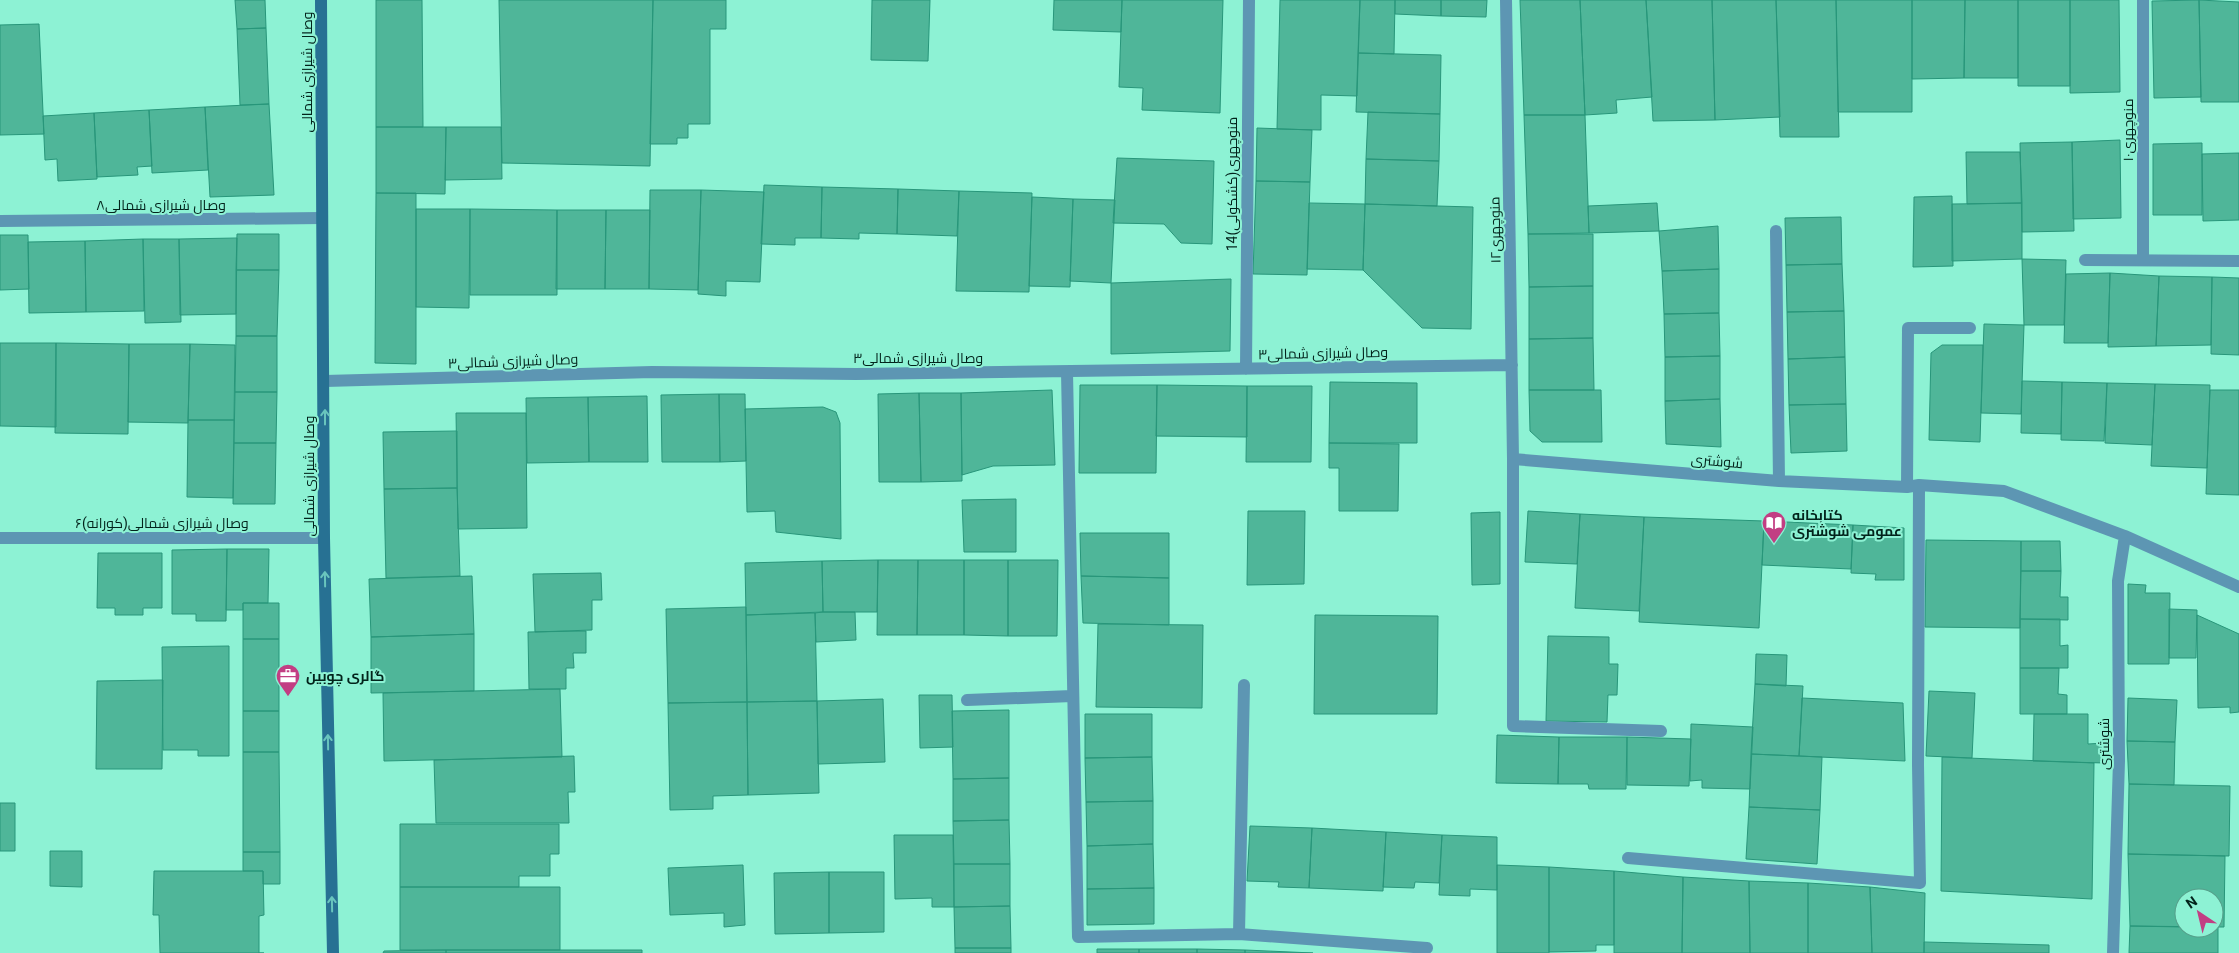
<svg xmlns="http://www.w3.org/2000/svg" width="2239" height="953" viewBox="0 0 2239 953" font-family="Roboto,Cairo,sans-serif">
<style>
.building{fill:#4fb699;stroke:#28967a}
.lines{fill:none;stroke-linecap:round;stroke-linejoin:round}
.street{stroke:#5d96b3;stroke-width:12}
.secondary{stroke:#277193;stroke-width:12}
.oneway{stroke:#69c5bd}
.labels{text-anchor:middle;stroke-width:4;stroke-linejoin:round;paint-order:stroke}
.street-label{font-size:14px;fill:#02231b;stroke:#8df2d4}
.poi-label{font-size:14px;font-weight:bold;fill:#02231b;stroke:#8df2d4;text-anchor:start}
</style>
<rect width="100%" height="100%" fill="#8df2d4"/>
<path class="building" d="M235,0h30l1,28 -29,1z
M376,0h46l1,127h-47z
M499,0h154l-3,166 -148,-3z
M653,0h73v29h-16v95h-22v14h-11v6h-27z
M872,0h58l-2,61 -57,-1z
M1054,0h68l-1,32 -68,-2z
M1122,0h101l-3,113 -78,-3 1,-22 -24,-1z
M1280,0h80l-3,96 -36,-1v35l-44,-1z
M1360,0h35l-1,54 -36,-1z
M1395,0h46v16l-46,-2z
M1441,0h46l-1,17 -45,-1z
M1520,0h60l5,115h-61z
M1580,0h66l6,97 -36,3 1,13 -32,2z
M1646,0h66l3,120 -62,1z
M1712,0h64l4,117 -65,3z
M1776,0h60l3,137h-59z
M1836,0h76v112h-74z
M1912,0h53l-1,78 -52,1z
M1965,0h53v78h-54z
M2018,0h52v86h-52z
M2070,0h49l1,92 -50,1z
M2199,0l2,97 -47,1 -2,-97z
M2199,0l40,2v100h-38z
M39,24l5,110 -44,1v-110z
M266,28l3,76 -29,1 -3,-76z
M1358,53l83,2 -1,59 -84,-2z
M269,104l5,91 -64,2 -5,-90z
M205,107l3,63 -56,3 -3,-63z
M149,110l3,56 -15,1 1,8 -41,2 -3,-64z
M1368,112l72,2 -1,47 -73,-2z
M94,113l3,66 -39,2 -1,-22 -12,1 -2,-44z
M1524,115h61l4,118 -61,1z
M376,127h70l-1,67 -69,-1z
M446,127h55l1,52 -57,1z
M1257,128l55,2 -2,52 -54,-1z
M2120,140l1,78 -48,1 -1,-77z
M2072,142l2,89 -52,1 -2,-89z
M2202,143v72h-49v-71z
M1966,152h54l2,51 -55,1z
M2239,153v67l-36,1 -1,-67z
M1117,158l97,3 -2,83 -31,-1 -17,-19 -51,-1z
M1366,159l73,2 -2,45 -72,-2z
M1256,181l54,1 -3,93 -54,-1z
M764,185l58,2 -1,51h-26v7l-34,-1z
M822,187l76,2 -1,45 -38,-1v6l-38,-1z
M898,189l61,2 -2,45 -60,-2z
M650,190h51l-3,100 -49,-1z
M701,190l63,2 -4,90 -34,-1v15l-28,-2z
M959,191l73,2 -3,99 -73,-1z
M376,193h40v171l-41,-1z
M1952,196l1,70 -40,1 1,-70z
M1032,197l41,2 -3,88 -41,-1z
M1073,199l42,1 -4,83 -41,-2z
M1309,203l56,1 -2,66 -56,-1z
M1657,203l2,28 -70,2 -1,-27z
M2022,203v56l-70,2v-57z
M1365,204l108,3 -2,122 -49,-1 -59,-58z
M416,209h54l-1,99 -53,-1z
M470,209l87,1v85h-87z
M557,210h49l-1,79h-49z
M606,210h44l-1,79h-44z
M1841,217l1,47 -56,1 -1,-47z
M1718,226l1,43 -57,2 -3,-40z
M237,234h42v36h-43z
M1528,234h65v52l-64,1z
M0,235h28l1,54 -29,1z
M237,238l-1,76 -56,1 -1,-76z
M143,239h36l2,83 -36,1z
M143,239l1,72 -58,1 -1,-71z
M85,241l1,71 -57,1 -1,-71z
M2022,259l44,1 -2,65h-40z
M1842,264l2,47 -57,1 -1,-47z
M1719,269v44l-55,1 -2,-43z
M236,270h43l-2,66h-41z
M2110,273l49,3 -3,70 -48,1z
M2110,273l-2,70h-44l2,-69z
M2159,276l53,1 -1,68 -55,1z
M2212,277l27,1v77l-28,-1z
M1231,279l-1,72 -119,3v-71z
M1593,286v52l-64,1v-52z
M1844,311l1,46 -57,2 -1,-47z
M1719,313l1,43 -55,1 -1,-43z
M1984,324l40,1 -3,89 -40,-1z
M236,336h41v56h-42z
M1593,338l1,52h-65v-51z
M0,343h56v84l-56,-1z
M56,343l73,1 -1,90 -73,-1z
M129,344h61l-2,79 -60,-1z
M190,344l45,1 -1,75h-46z
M1942,345h41l-3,97 -51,-2 2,-87z
M1720,356v43l-55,2v-44z
M1845,357l1,47 -57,1 -1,-46z
M2022,381l40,1 -1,52 -40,-1z
M1330,382l87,1v60h-88z
M2062,382l45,1 -3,58 -43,-1z
M2107,383l48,1 -3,61 -47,-2z
M2155,384l55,1 -3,83 -56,-2z
M1080,385h77l-1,88h-77z
M1157,385l90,1v51l-91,-1z
M1247,386h65l-1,76h-65z
M1052,390l3,75 -62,1 -31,9 -1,-82z
M1529,390h72l1,52h-60l-12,-11z
M2210,390h29v105l-33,-1z
M235,392h42l-1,51h-42z
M919,393h42l1,88 -41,1z
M919,393l2,89h-42l-1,-88z
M719,394h26l1,67 -26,1z
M719,394l1,68h-58l-1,-67z
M647,396l1,66h-59l-1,-65z
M588,397l1,65 -62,1 -1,-65z
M1720,399l1,48 -55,-3 -1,-43z
M1846,404l1,47 -56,2 -2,-48z
M823,407l13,5 4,11 1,116 -65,-7 -1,-21 -28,1 -2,-103z
M456,413h70l1,115 -69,1z
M188,420h46l-1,78 -46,-1z
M457,431v57l-73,1 -1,-57z
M234,443h42l-1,61h-42z
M1329,443l70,1 -1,67h-59v-43h-10z
M457,488l3,88 -74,2 -2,-89z
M1016,499v53h-52l-2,-52z
M1248,511h57l-1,73 -57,1z
M1528,511l52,3 -3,50 -52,-2z
M1500,512v72l-28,1 -1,-72z
M1580,514l64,3 -5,94 -64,-3z
M1644,517l120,4 -5,107 -120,-6z
M1764,521l89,4 -2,44 -89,-4z
M1853,525l51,3v52h-29l1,-6 -25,-1z
M1080,533h89v45l-88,-2z
M1926,540l95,1 -1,87 -95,-1z
M2021,541h39l1,30h-40z
M227,549h42l-1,54h-25v7h-17z
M227,549l-1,72h-30v-7h-24v-64z
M98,553h64v55h-19v7h-28v-7h-18z
M878,560h40l-1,75h-40z
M878,560l-1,52h-54l-1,-51z
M918,560h46v75h-47z
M964,560h44v76l-44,-1z
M1008,560h50l-1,76h-49z
M822,561l1,51 -77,3 -1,-52z
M2021,571h40l-1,26h8v23l-48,-1z
M601,573l1,27h-10v30l-57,2 -2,-58z
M472,576l2,58 -103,3 -2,-58z
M1081,576l88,2v47l-86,-2z
M2128,584l18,1 -1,8h25l-1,71h-41z
M243,603h36v36h-36z
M746,607l1,95 -79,1 -2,-94z
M2169,609l28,1 -1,48h-27z
M823,612h32l1,28 -40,2 -1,-29z
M815,613l2,88 -70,1 -1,-87z
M1315,615l123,1 -1,98h-123z
M2197,615l42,19v78l-9,1v-6l-32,1z
M2020,619h40v27l8,-1v23h-48z
M1098,624l105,1 -1,83 -106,-1z
M586,631v22h-13l1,15h-8v21h-37l-1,-57z
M474,634v57l-103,2v-56z
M1548,636l61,1v27h9l-1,31h-9l-1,27 -61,-1z
M243,639h36v72h-36z
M229,646v110h-31v-6h-35l-1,-103z
M1756,654l31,1 -1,31 -31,-2z
M2020,668h39l-1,26 9,1v19h-47z
M163,680l-1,89h-66l1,-88z
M1755,684l48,2 -4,70 -48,-2z
M560,689l2,68 -178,4 -1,-68z
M1929,691l46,2 -3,65 -46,-2z
M919,695h33l1,52 -33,1z
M1802,698l101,5 2,58 -106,-5z
M2128,698l49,2 -2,42 -48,-1z
M883,699l2,63 -67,2 -1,-63z
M817,701l2,92 -71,2 -1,-93z
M747,702l1,93 -35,1v13l-43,1 -2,-107z
M1009,710v68l-56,1 -1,-68z
M243,711h36v41h-36z
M1085,714h67v43l-67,1z
M2034,714h54v30l16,-1v20l-71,-2z
M1691,724l62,3 -3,62 -48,-1v-8l-12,1z
M1497,735l62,2 -1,47 -62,-1z
M1559,737h68l-1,52h-37l-1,-5h-30z
M1627,737l64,2 -2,47 -62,-1z
M2127,741l48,1 -1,43 -45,-1z
M243,752h36l1,100h-37z
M1751,754l71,3 -2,53 -71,-3z
M574,756l1,36h-7l1,31h-133l-2,-63z
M1152,757l1,44 -67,1 -1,-44z
M1942,757l152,6 -2,136 -151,-8z
M1009,778v42l-56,1v-42z
M2129,784l101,2 -1,70 -101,-2z
M1153,801v43l-66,2 -1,-44z
M0,803h15v48h-15z
M1749,807l71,3 -3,54 -71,-5z
M1009,820l1,44h-56l-1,-43z
M400,824h159v30h-9v22h-31v11h-119z
M1250,826l62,2 -3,60 -31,-1 1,-5 -32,-1z
M1312,828l74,4 -3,59 -74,-3z
M1386,832l56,3 -3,48 -24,-1 -1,6 -31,-1z
M894,835h59l1,72h-22v-9l-37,1z
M1442,835l55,2v53l-27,-1v7l-31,-1z
M1153,844l1,44 -67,1v-43z
M50,851h32v36l-32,-1z
M243,852h37v32h-17v-13h-20z
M2128,854l97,2 -1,71h-10v-29h-30v29l-54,-1z
M954,864h56v42l-56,1z
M743,865l2,60 -21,2v-14l-54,2 -2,-47z
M1497,865l52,2v86h-52z
M1549,867l65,4v74h-18v6l-47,1z
M154,871h109l1,44 -5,1v37h5h-104l-1,-38h-6z
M1614,871l69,6 -1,76h-68z
M829,872h55v60l-55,1z
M829,872v61l-54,1 -1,-61z
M1683,877l66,4 1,72h-68z
M1749,881l59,2v70h-58z
M1808,883l62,4 2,66h-64z
M400,887h160v63h-160z
M1870,887l55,6 -1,60h-52z
M1154,888v36l-67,1v-36z
M1010,906l1,42h-56l-1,-41z
M2130,926l88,1v26h-89z
M1924,942l125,3v8h-125z
M955,948h56v5h-56z
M1097,949h42v4h-42z
M1139,949h58v4h-58z
M1197,949l48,1v3h-48z
M446,950h196v3h-196z
M446,950v3h-63l1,-2z
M1245,950l68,3h-68z"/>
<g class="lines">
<path class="street" d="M1506,0l7,459v267l148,5
M2143,0v260
M0,221l322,-3
M1776,231l3,250
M2085,260l154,1
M1246,369l3,-369
M1067,372l11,565 161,-3 188,14
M325,381l327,-9 204,2 656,-9
M1513,459l266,22 128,6 12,-2 85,6 121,45 114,51
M1907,487l1,-159h62
M0,538h324
M967,700l105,-4
M1628,858l292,25 -2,-118 1,-280
M1239,934l5,-249
M2113,953l6,-192 -1,-180 7,-45"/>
<path class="secondary" d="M321,0l3,538 9,415"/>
</g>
<defs><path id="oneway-shaft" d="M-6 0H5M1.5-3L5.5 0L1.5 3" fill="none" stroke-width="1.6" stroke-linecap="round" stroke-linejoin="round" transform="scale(1.25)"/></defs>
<g class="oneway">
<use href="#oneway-shaft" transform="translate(325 417) rotate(-90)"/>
<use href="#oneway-shaft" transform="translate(325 579) rotate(-91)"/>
<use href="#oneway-shaft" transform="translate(328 742) rotate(-91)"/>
<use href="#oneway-shaft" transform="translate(332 904) rotate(-91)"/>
</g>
<defs>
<symbol id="library-pin" viewBox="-11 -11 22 30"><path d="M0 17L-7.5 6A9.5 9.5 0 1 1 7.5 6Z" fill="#c23e83" stroke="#8df2d4"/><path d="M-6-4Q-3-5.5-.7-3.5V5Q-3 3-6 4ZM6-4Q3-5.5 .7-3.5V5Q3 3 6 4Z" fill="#fff"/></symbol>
<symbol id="office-pin" viewBox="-11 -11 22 30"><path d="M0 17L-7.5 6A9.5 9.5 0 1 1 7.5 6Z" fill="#c23e83" stroke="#8df2d4"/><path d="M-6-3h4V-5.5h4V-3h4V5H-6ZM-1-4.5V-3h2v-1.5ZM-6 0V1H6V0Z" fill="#fff"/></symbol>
</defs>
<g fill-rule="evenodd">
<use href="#library-pin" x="1760" y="509" width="28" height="38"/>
<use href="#office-pin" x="274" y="662" width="28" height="38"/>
</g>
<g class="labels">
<g class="street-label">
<text transform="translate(307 72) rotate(-90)" y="5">وصال شیرازی شمالی</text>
<text transform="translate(2128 130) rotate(-90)" y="5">منوچهری۱۰</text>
<text transform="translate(1232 184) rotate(-90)" y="5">14منوچهری(کشکولی)</text>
<text x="161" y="210">وصال شیرازی شمالی۸</text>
<text transform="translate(1495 230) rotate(-91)" y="5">منوچهری۱۲</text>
<text transform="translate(1323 353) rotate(-1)" y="5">وصال شیرازی شمالی۳</text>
<text x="918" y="363">وصال شیرازی شمالی۳</text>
<text transform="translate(513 361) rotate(-2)" y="5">وصال شیرازی شمالی۳</text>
<text transform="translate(1717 461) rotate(5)" y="5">شوشتری</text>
<text transform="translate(309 476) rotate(-90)" y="5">وصال شیرازی شمالی</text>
<text x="162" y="528">۶وصال شیرازی شمالی(کورانه)</text>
<text transform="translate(2104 744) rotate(-90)" y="5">شوشتری</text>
</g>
<g class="poi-label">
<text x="1792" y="520">کتابخانه<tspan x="1792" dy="16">عمومی شوشتری</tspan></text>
<text x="306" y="681">گالری چوبین</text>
</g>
</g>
<g transform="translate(2199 913) rotate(325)"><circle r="24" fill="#8df2d4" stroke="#559f8a"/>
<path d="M0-4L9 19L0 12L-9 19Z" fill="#c23e83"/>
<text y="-8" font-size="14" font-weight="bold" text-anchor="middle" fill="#02231b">N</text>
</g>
</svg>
